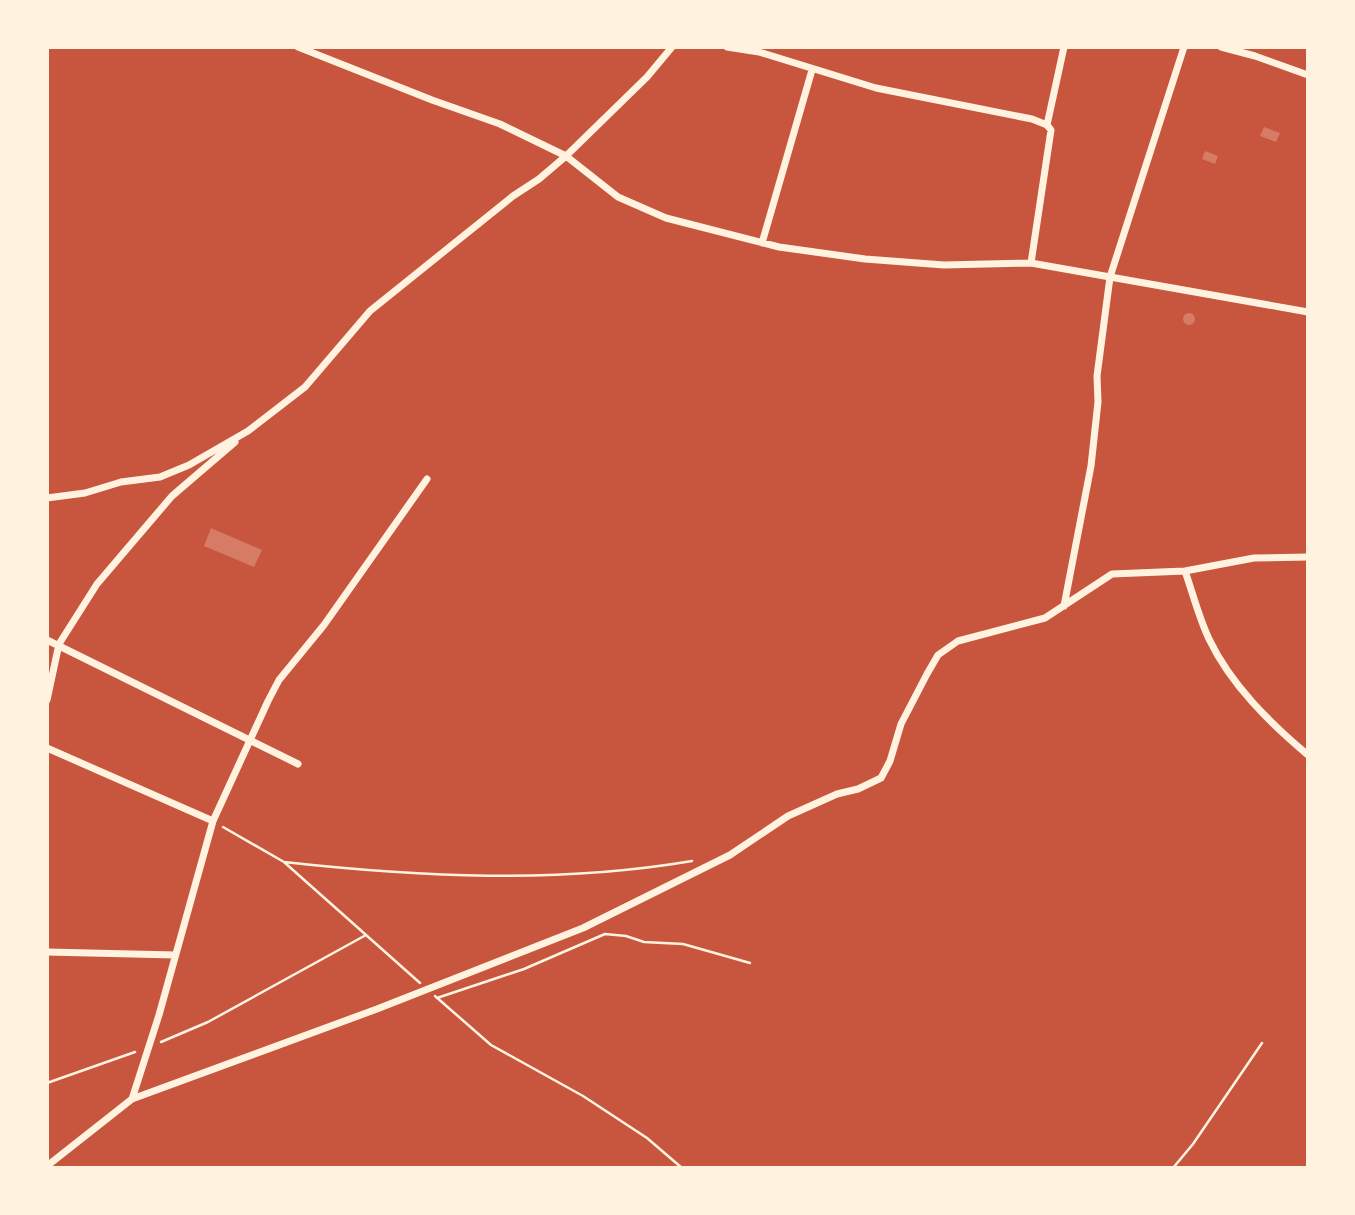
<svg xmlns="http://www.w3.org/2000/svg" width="1355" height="1215" viewBox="0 0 1355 1215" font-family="'PT Sans Narrow',sans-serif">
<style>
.building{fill:#d67c66}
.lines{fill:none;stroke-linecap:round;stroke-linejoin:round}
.path{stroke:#fff3e0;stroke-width:2.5}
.minor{stroke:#fff3e0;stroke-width:7}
</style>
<rect width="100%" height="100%" fill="#c8553d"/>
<path class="building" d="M1264,127l16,6 -4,9 -16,-6z
M1205,151l13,5 -3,8 -13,-5z
M1183 319a6 6 0 1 1 12 0a6 6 0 1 1-12 0Z
M211,528l51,22 -8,17 -50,-21z"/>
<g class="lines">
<path class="path" d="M223,827l61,35 136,121
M284,862c136,15 272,22 408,-1
M435,996l56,49 92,51 64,42 35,30
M437,998l87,-29 81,-35 21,2 18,6 39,2 67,19
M161,1042l47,-20 158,-87
M47,1083l88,-31
M1173,1168l20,-24 69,-101"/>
<path class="minor" d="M298,47l134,53 68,24 66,32 52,41 48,21 113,29 86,12 79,6 87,-2 20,-133 -4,-5 -15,-6 -156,-31 -117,-36 -32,-5
M1221,47l34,9 53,19
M1047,125l17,-78
M762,243l50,-173
M1031,263l277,49
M47,498l38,-5 36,-11 39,-5 29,-12 59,-34 57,-44 65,-76 143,-115 26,-17 27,-23 81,-79 25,-30
M1185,571c8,23 14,47 24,68 22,46 61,84 99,116
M1064,606l27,-140 7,-64 -1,-26 13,-99 74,-230
M47,640l251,124
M47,700l12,-56 38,-60 75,-88 63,-54
M47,748l166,73
M47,952l128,3
M132,1099l27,-84 54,-194 55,-120 11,-21 45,-55 103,-146
M47,1166l85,-67 245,-90 206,-81 147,-73 58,-39 49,-22 21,-5 23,-11 9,-17 11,-37 26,-50 11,-19 20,-14 87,-23 67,-44 73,-3 69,-13 54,-1"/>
</g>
<rect width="1355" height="1215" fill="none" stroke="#fff3e0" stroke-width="98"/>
</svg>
